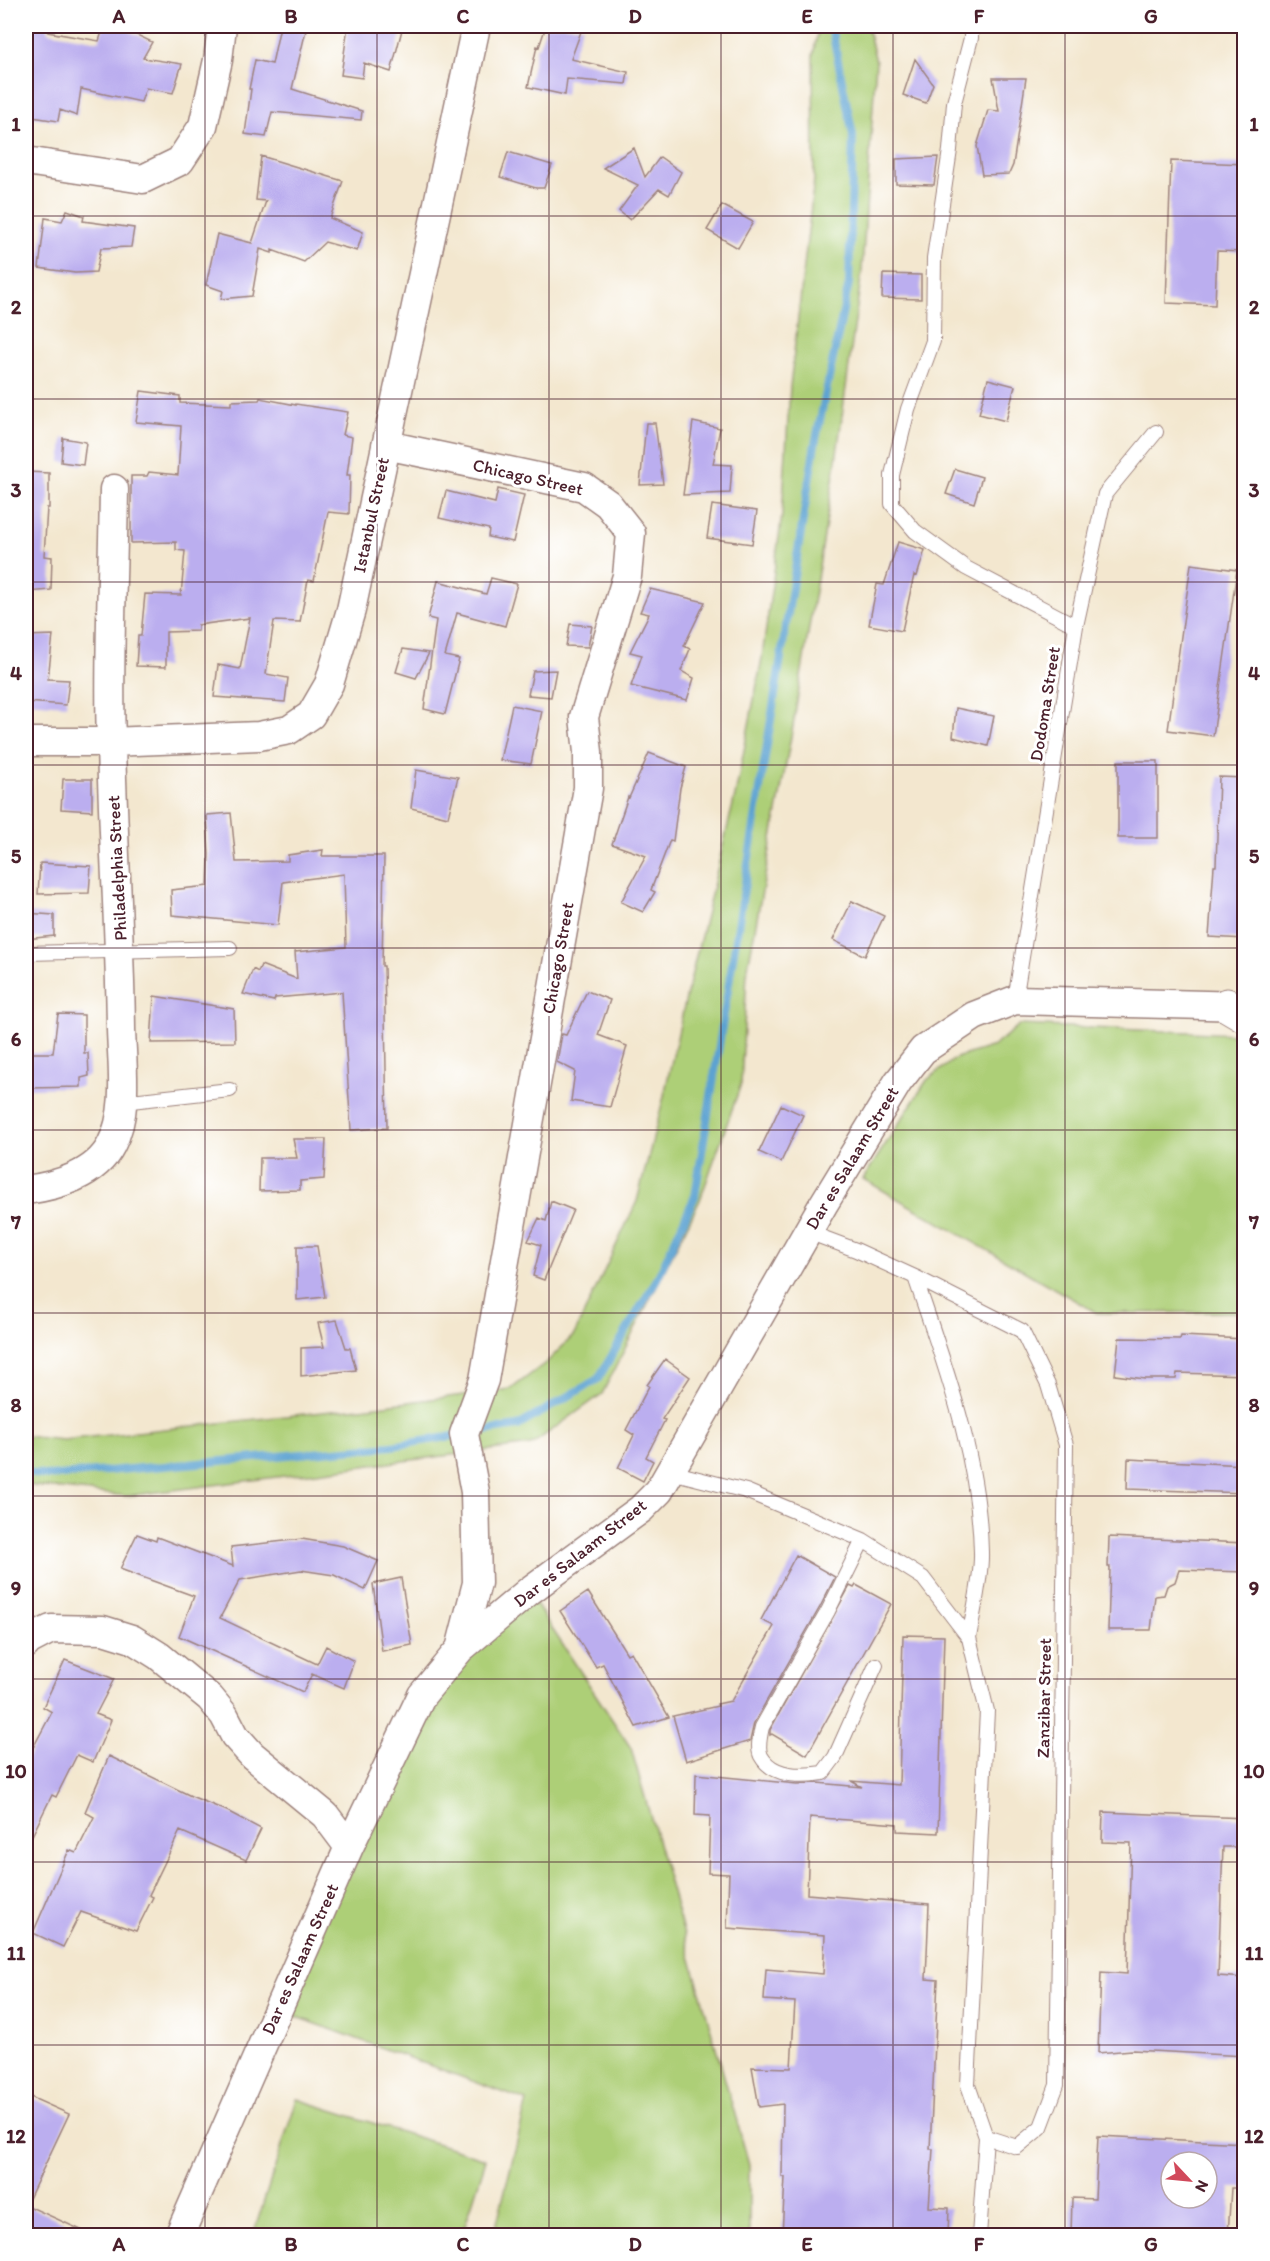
<svg xmlns="http://www.w3.org/2000/svg" width="1270" height="2261" viewBox="0 0 1270 2261" font-family="Itim,sans-serif">
<style>
.green{fill:#adcf77;stroke:#7c7751;stroke-width:1.5}
.lines{fill:none;stroke-linecap:round;stroke-linejoin:round}
.stream{stroke:#5ba2d1;stroke-width:8}
.building{fill:#bbaeef;fill-rule:evenodd}
.service-casing{stroke:#9e837d;stroke-width:16}
.minor-casing{stroke:#9e837d;stroke-width:31}
.tertiary-casing{stroke:#9e837d;stroke-width:35}
.service{stroke:#fff;stroke-width:14}
.minor{stroke:#fff;stroke-width:28}
.tertiary{stroke:#fff;stroke-width:33}
.grid{fill:none;stroke:#4a1f2b;stroke-width:1.5;stroke-opacity:0.55}
.labels{text-anchor:middle;stroke-width:6;stroke-linejoin:round;paint-order:stroke}
.street-label{font-size:18px;fill:#4a1f2b;stroke:#fff}
.neatline{fill:none;stroke:#4a1f2b;stroke-width:2}
.grid-label{font-size:20px;text-anchor:middle;font-weight:bold;fill:#4a1f2b}
</style>
<rect width="100%" height="100%" fill="#fff"/>
<filter id="ink" filterUnits="userSpaceOnUse"><feTurbulence type="fractalNoise" baseFrequency=".0167" numOctaves="2"/><feDisplacementMap in="SourceGraphic" scale="12" xChannelSelector="R" yChannelSelector="G"/><feConvolveMatrix kernelMatrix="1 2 1 2 8 2 1 2 1" color-interpolation-filters="sRGB"/></filter>
<filter id="wash" filterUnits="userSpaceOnUse"><feTurbulence type="fractalNoise" baseFrequency=".008" numOctaves="4" result="noise"/><feDisplacementMap in="SourceGraphic" scale="24" xChannelSelector="R" yChannelSelector="G"/><feGaussianBlur stdDeviation="1.35" result="paint"/><feColorMatrix in="noise" values="0 0 0 0 0 0 0 0 0 0 0 0 0 0 0 0 0 1.4 0 .05"/><feComposite in="paint" operator="in"/></filter>
<g filter="url(#wash)">
<rect width="100%" height="100%" fill="#f3e7cf"/>
<path class="green" d="M819,26h48l9,35 -14,209 -27,198 -42,258 -46,246 -6,112 -41,116 -98,194 -71,51 -405,51 -100,-11v-49l37,4 306,-33 142,-18 37,-28 26,-26 63,-134 26,-101 23,-102 49,-202 26,-132 21,-149 8,-128 24,-207 -1,-125z
M1019,1025l217,9 8,4v274l-147,1 -234,-134 64,-99 29,-22 38,-12z
M531,1597l100,151 118,416v71h-255l33,-134 -246,-90 143,-312z
M297,2099l189,60 -24,76h-209z"/>
<g class="lines">
<path class="stream" d="M471,1433l47,-7 80,-47 59,-100 38,-83 120,-752 34,-161 4,-148 -22,-109
M26,1473l24,3 342,-30 68,-11"/>
</g>
<g id="blocks">
<path class="building" d="M26,26h22v6l51,9 5,-15h14l34,16 -9,16 39,6 -9,29 -27,-5 -5,14 -60,-13 -4,27 -17,-6 -2,11 -32,-5z
M280,26h27l-15,63 70,22 -1,9 -89,-8 -6,25 -21,-3 6,-45h-2l6,-29 17,4z
M348,26h55l-12,46 -27,-9 -2,15 -21,-3z
M546,26h37l-12,33 57,13 -2,12 -59,-5 -2,16 -37,-8 9,-41 2,1z
M915,59l18,25 -7,19 -23,-8z
M993,78h33l-13,87 -4,9 -27,1 -5,-29 11,-36 11,1z
M634,148l11,29 15,-20 21,15 -12,23 -10,-6 -29,31 -11,-9 19,-26 -35,-17z
M508,152l44,13 -8,23h-8l-36,-11z
M261,156l82,25 -13,37 33,14 -6,19 -32,-9 -21,20 -32,-12v3l-12,-4 -8,47 -31,3 2,-8 -17,-6 11,-51 35,9 14,-42 -10,-1z
M938,157l-4,28 -38,-1v-25z
M1171,161l74,3v88l-28,-1 -2,54 -49,-2z
M722,205l31,17 -15,26 -31,-18z
M67,210l17,6 -1,5 51,7 -3,19 -30,1 -5,24 -21,1 -36,-5 6,-50 17,3z
M883,274l38,1v24l-39,-1z
M988,379l27,7 -9,35 -27,-7z
M141,391l39,5v7l51,2v-4l28,-1 1,-2 36,7v-1l52,8 -5,23 9,2 -5,38h3l-1,39 -21,-2 -14,69 -6,-1 -8,42 -26,-1 -8,53 22,4 -3,24 -71,-5 4,-32 22,4 10,-51 -52,7v6l-32,1v35l-30,-1 2,-30h3l4,-42 36,1 4,-44 -9,-1v-8l-45,1v-67h16l2,-4 29,3 3,-49 -45,-4z
M693,422l27,6 -7,36 19,1 -2,28 -47,2z
M646,423h9l8,61 -23,1z
M63,438l23,4 -3,23 -22,-3z
M955,469l27,8 -8,26 -28,-9z
M26,472l23,1v35h-2l-3,48 8,1 -1,33 -25,2z
M498,489l26,6 -11,47 -25,-5 1,-8 -50,-11 7,-27 49,12z
M712,505l45,6 -5,33 -45,-6z
M898,542l27,8 -8,26 -3,-1 -12,56 -33,-6 8,-41 7,1z
M1191,564l46,6 -24,166 -45,-6z
M491,578l26,6 -12,42 -48,-13 -12,43 14,3 -14,55 -21,-5 12,-89 -8,-2 10,-37 48,13z
M650,589l55,13 -21,44 6,3 -9,22 13,7 -7,22 -56,-14 11,-31 -12,-3 19,-38 -9,-2z
M570,624l22,2 -4,21 -22,-1z
M53,635l-5,44 21,1 -3,25 -40,-3v-66z
M403,649l26,4 -13,25 -20,-6z
M556,670l-5,27 -23,-2 5,-24z
M512,705l30,6 -11,53 -31,-4z
M956,708l38,8 -6,30 -35,-9z
M649,753l37,14 -6,21 -7,53 -3,-1 -19,50 4,2 -12,20 -22,-10 25,-46 -34,-12 16,-47 1,1z
M1118,761h40v77h-40z
M416,770l42,7 -10,40 -37,-9z
M1219,777l26,1v161l-36,-2 5,-71h2z
M63,779h29v32l-31,-2z
M231,813l5,49 52,-1v-6l35,-5 -1,6h62l-2,110h2l1,47 2,115 -36,2 -9,-138 -67,6 -1,3 -31,-7 10,-25 5,3 3,-7 36,14 -2,-27 51,-5 -2,-73 -61,8 -5,43 -106,-10 -1,-25 37,-4 1,-32 -2,-39z
M40,863l51,3 -2,27 -51,1z
M852,901l32,15 -19,40 -32,-16z
M26,913l28,2v21l-28,3z
M587,991l23,9 -12,35 29,11 -17,61 -39,-6 4,-30 -18,-9 5,-28 4,1z
M154,996l80,13 1,33 -84,1z
M58,1014l26,1v38h4l1,23 -8,2v9l-52,1 2,-35h22z
M781,1105l22,10 -22,47 -22,-10z
M293,1139h33l-2,40 -24,2v9l-41,1 1,-33h37z
M551,1201l22,9 -29,70 -11,-4 8,-31 -13,-4 11,-23 7,3z
M297,1246h20l8,51 -28,3z
M337,1320l9,28h4l6,22 -55,6v-28l23,-1 -6,-24z
M1181,1336l64,3v36l-68,-2 -1,6h-31l-30,-4 4,-37 61,1z
M665,1359l25,18 -28,42 3,1 -19,37 7,4 -10,20 -25,-13 16,-33 -8,-5 23,-44 -2,-1z
M1128,1459l117,6v28l-118,-4z
M137,1534l19,7 1,-4 76,29 -2,-19 71,-8 41,7 35,15 -13,29 -31,-15 -33,-5 -61,10 -20,38 97,46 9,-18 28,15 -10,27 -32,-14 -9,18 -124,-56 15,-40 -74,-27z
M1109,1537l136,6v29l-66,-2 -4,12 -8,4 -3,9 -9,1 -4,34h-43l2,-63h-2z
M796,1555l39,22 -15,30 -66,116 -4,18 -64,20 -13,-45 45,-10 -1,-2 14,-3 43,-75 -13,-6z
M401,1578l11,67 -30,6 -9,-67z
M856,1585l35,19 -84,151 -35,-21 -2,1v-5l80,-144 4,2z
M588,1592l39,62 4,-2 38,65 -33,10 -33,-63 -7,3 -36,-56z
M903,1635l41,1 -6,197 -41,-2v-7l-87,-7 -3,77 122,10 -3,75 12,1 -8,169h3l-4,58 20,1 -1,27h-166l3,-58h-3l1,-73 -24,3 -7,-40 39,1 4,-66 -31,-2 2,-31 57,5 2,-39 -98,-7 2,-54 -21,-1 2,-57 -15,-1 1,-41 101,10 20,-1 45,4 -11,-6 48,4z
M65,1660l49,19 -18,35 15,6 -18,42 -16,-7 -21,42 -4,-2 -26,53v-87l26,-49 -9,-5z
M109,1756l82,40 36,15 34,18 -15,31 -66,-29 -31,64 4,2 -17,34 -55,-19 -18,35 -30,-14 36,-83 7,3 18,-36 -9,-5z
M1103,1812l142,6v29h-22l-5,129 27,2v78l-113,-6 -34,3 3,-81 26,2 4,-131 -29,-1z
M26,2095l43,19 -43,91 66,30h-66z
M1098,2136l147,7v45h-14l-3,47h-157l1,-37 23,1zM1171,2162h36v36h-36z"/>
</g>
</g>
<g filter="url(#ink)">
<use href="#blocks" fill-opacity="0" stroke="#9e837d" stroke-width="1.5"/>
<g class="lines">
<defs>
<path id="service" d="M971,26v12l-17,65 -4,47 -16,108 -1,83 -25,68 -16,66v29l23,27 51,37 110,58
M28,953l202,-5
M1015,1000l61,-374 29,-132 51,-62
M122,1102l108,-12
M915,1277c30,89 64,179 66,275 1,25 -8,60 -12,86
M671,1472l75,19 117,49 60,38 46,60 18,73 -19,374 18,52 31,10 24,-20 16,-42 9,-640 -18,-60 -26,-54 -107,-54 -59,-27 -48,-18
M863,1540l-35,71 -66,116c-2,9 -5,21 -1,29 12,22 43,20 62,17l12,-16 41,-92
M979,2236l7,-99"/>
<path id="minor" d="M26,161l117,18 37,-18 23,-35 15,-66 4,-34
M386,445l198,42 24,17 23,29 -4,43 -43,141 4,35v36l-104,592 -20,54 11,58 2,91 -17,66
M26,742h84l149,-6 30,-6 22,-15 18,-31 22,-74 125,-584
M26,1190c30,-4 70,-15 85,-45 18,-33 11,-79 10,-116 -1,-95 -8,-190 -10,-286 -3,-84 2,-169 3,-254
M26,1644l2,-3 23,-12 52,1 29,9 27,17 51,42 14,17 11,21 17,19 73,60 24,32
M179,2236l170,-389 73,-152 38,-46 69,-58 112,-82 18,-18 164,-286 75,-123 25,-32 51,-34 41,-16 229,6"/>
<path id="tertiary" d="M1227,1005l17,10"/>
</defs>
<use href="#service" class="service-casing"/>
<use href="#minor" class="minor-casing"/>
<use href="#tertiary" class="tertiary-casing"/>
<use href="#service" class="service"/>
<use href="#minor" class="minor"/>
<use href="#tertiary" class="tertiary"/>
</g>
</g>
<path class="grid" d="M205,26v2210M377,26v2210M549,26v2210M721,26v2210M893,26v2210M1065,26v2210M26,216h1218M26,399h1218M26,582h1218M26,765h1218M26,948h1218M26,1130h1218M26,1313h1218M26,1496h1218M26,1679h1218M26,1862h1218M26,2045h1218"/>
<g class="labels">
<g class="street-label">
<text transform="translate(528 477) rotate(13)" y="6">Chicago Street</text>
<text transform="translate(371 515) rotate(-78)" y="6">Istanbul Street</text>
<text transform="translate(1045 704) rotate(-81)" y="6">Dodoma Street</text>
<text transform="translate(117 868) rotate(-93)" y="6">Philadelphia Street</text>
<text transform="translate(558 958) rotate(-80)" y="6">Chicago Street</text>
<text transform="translate(852 1158) rotate(-59)" y="6">Dar es Salaam Street</text>
<text transform="translate(580 1553) rotate(-38)" y="6">Dar es Salaam Street</text>
<text transform="translate(1044 1698) rotate(-89)" y="6">Zanzibar Street</text>
<text transform="translate(300 1959) rotate(-66)" y="6">Dar es Salaam Street</text>
</g>
</g>
<rect width="1270" height="2261" fill="none" stroke="#fff" stroke-width="66"/>
<g transform="translate(1189 2180) rotate(116)"><circle r="28" fill="#ffffff" stroke="#b7a5aa" stroke-width="1.5"/>
<path d="M0-4.5L10 22L0 15L-10 22Z" fill="#d1495b"/>
<text y="-9" font-size="16" font-weight="bold" text-anchor="middle" fill="#4a1f2b">N</text>
</g>
<rect x="33" y="33" width="1204" height="2195" class="neatline"/>
<g class="grid-label">
<text x="119" y="23">A</text>
<text x="291" y="23">B</text>
<text x="463" y="23">C</text>
<text x="635" y="23">D</text>
<text x="807" y="23">E</text>
<text x="979" y="23">F</text>
<text x="1151" y="23">G</text>
<text x="16" y="131">1</text>
<text x="1254" y="131">1</text>
<text x="16" y="314">2</text>
<text x="1254" y="314">2</text>
<text x="16" y="497">3</text>
<text x="1254" y="497">3</text>
<text x="16" y="680">4</text>
<text x="1254" y="680">4</text>
<text x="16" y="863">5</text>
<text x="1254" y="863">5</text>
<text x="16" y="1046">6</text>
<text x="1254" y="1046">6</text>
<text x="16" y="1229">7</text>
<text x="1254" y="1229">7</text>
<text x="16" y="1412">8</text>
<text x="1254" y="1412">8</text>
<text x="16" y="1595">9</text>
<text x="1254" y="1595">9</text>
<text x="16" y="1778">10</text>
<text x="1254" y="1778">10</text>
<text x="16" y="1960">11</text>
<text x="1254" y="1960">11</text>
<text x="16" y="2143">12</text>
<text x="1254" y="2143">12</text>
<text x="119" y="2251">A</text>
<text x="291" y="2251">B</text>
<text x="463" y="2251">C</text>
<text x="635" y="2251">D</text>
<text x="807" y="2251">E</text>
<text x="979" y="2251">F</text>
<text x="1151" y="2251">G</text>
</g>
</svg>
